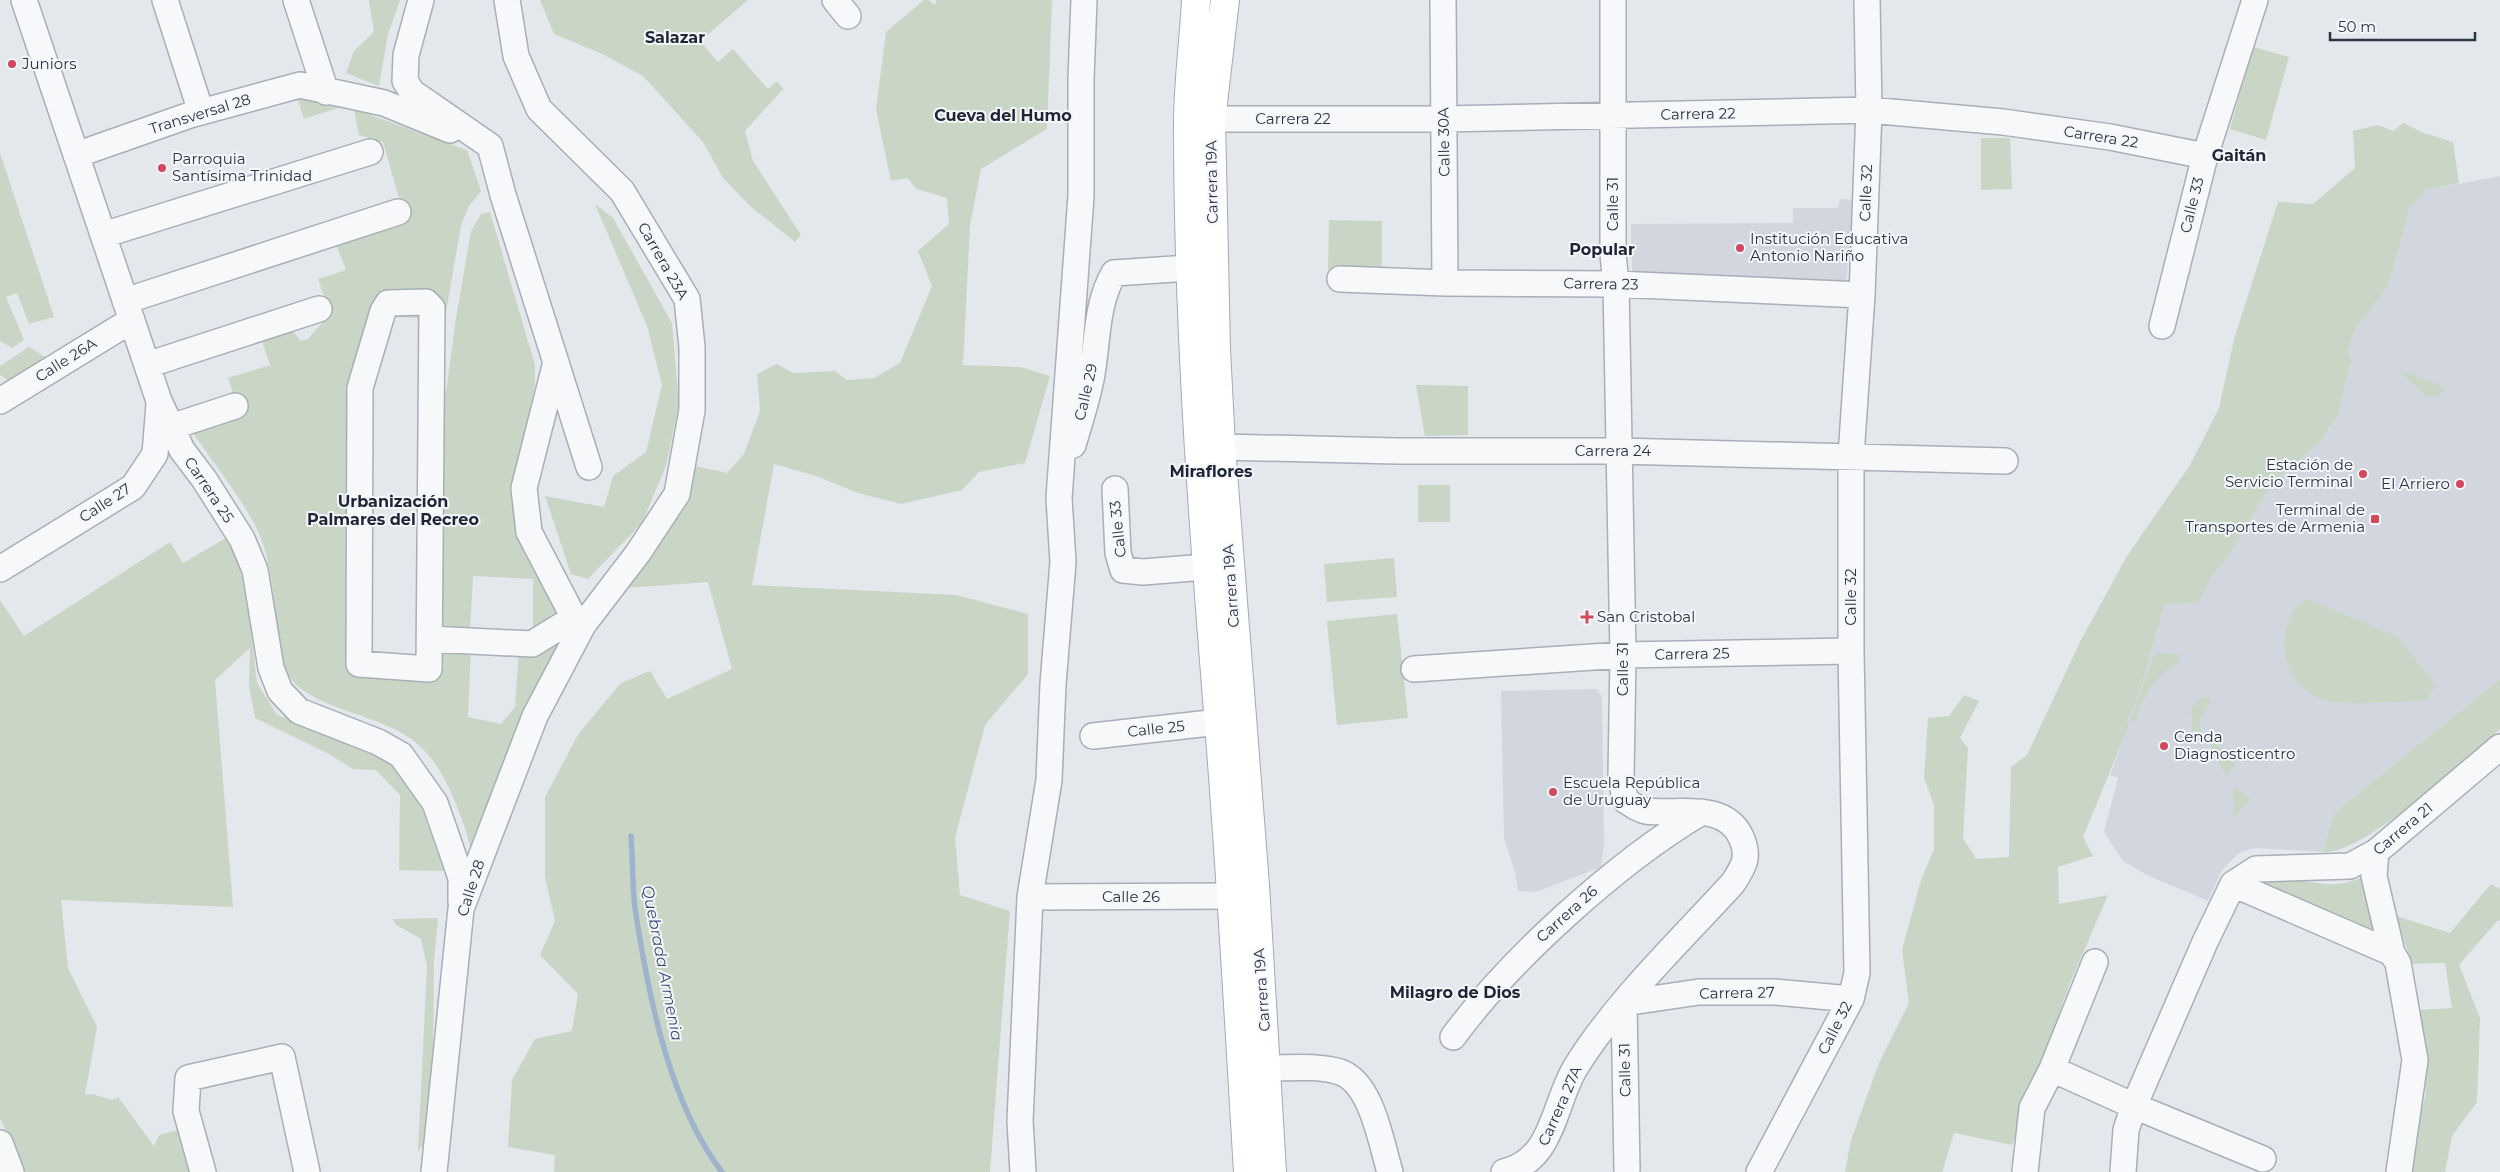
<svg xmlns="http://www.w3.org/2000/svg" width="2500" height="1172" viewBox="0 0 2500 1172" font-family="Montserrat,sans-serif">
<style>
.built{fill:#d2d6de}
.green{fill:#c9d6c5}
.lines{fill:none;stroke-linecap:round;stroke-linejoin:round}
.stream{stroke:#9fb4cc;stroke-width:5.5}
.minor-casing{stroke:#a9aeb7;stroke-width:28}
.major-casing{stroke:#a3abb8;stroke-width:30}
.minor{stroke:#f7f8fa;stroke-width:25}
.major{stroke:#fff;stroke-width:28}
.poi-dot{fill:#d1495b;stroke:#f4f6f9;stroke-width:2}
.labels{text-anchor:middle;stroke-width:4;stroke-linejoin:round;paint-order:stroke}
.poi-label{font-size:15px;fill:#2b3445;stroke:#f4f6f9;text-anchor:start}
.street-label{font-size:15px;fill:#2b3445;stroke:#f4f6f9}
.neighbourhood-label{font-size:16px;font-weight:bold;fill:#1d2536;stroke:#f4f6f9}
.water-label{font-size:16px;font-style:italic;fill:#34527a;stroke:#f4f6f9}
</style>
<rect width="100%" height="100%" fill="#e4e7ec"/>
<path class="built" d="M2500,176v503l-166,134 -11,39 -67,-4 -9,2 -9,4 -16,16 -14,31 -61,-26 -24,-14 -19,-29 14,-54 -8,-3 20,-52 -3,-1 14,-34 23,-83 34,-2 14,-26 18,-23 41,-70 48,-41 9,-12 11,-17 12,-53 -3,-12 8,-22 28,-35 8,-18 17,-66 8,-12 9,-6z
M1840,199l15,1 -9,82 -10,5 -197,-8 -7,-8 -1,-47 162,-1v-15h45z
M1597,689l5,8 2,148 -3,22 -65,25 -18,-1 -3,-19 -11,-34 -3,-147z"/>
<path class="green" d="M369,0h31l-12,34 -9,52 -33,-13 8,-22 20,-19z
M540,0h208l-48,41 18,21 15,-13 35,40 9,-8 6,8 -38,42 8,30 48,74 -6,7 -45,-36 -27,-28 -20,-36 -60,-66 -41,-22 -48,-20z
M924,0h4l7,5 1,-5h116l-5,129 -66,40 -11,56 -7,140 57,2 30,9 -25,87 -46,9 -17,18 -61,14 -43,-11 -42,-17 -42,-12 -22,121 204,10 72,19v60l-43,51 -30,113 5,57 50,16 -20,261h-436l1,-17 -47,-8 4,-67 23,-41 37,-8 6,-37 -38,-39 15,-34 -10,-44v-80l34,-64 42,-50 29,-12 17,28 65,-30 -24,-87 -82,6 59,-80 6,-43 36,8 17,-19 16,-43 -3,-37 20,-10 16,9 42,-2 12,9 27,-2 26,-15 32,-77 -14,-35 31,-27 -2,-26 -30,-9 -10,-11 -16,3 -15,-72 10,-77z
M2253,47l36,10 -23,83 -36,-11z
M297,97l47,9 -40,13z
M354,109l113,41 14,41 -12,15 -8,19 -18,105 -13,-11 -30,-2 -15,2 -13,15 -17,337 116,-24 -3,70 33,7 14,-17 4,-58 50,-18 -51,95 -23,58 -21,68c-6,-8 -6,-15 -9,-24 -11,-30 -22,-60 -45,-82 -35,-33 -107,-34 -132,-71 -11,-15 -10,-40 -12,-59 -3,-24 -6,-55 -15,-78 -13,-32 -47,-74 -68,-105l12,-8 34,-14 -11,-33 42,-13 -9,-27 30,-9 10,12 7,-2 22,-25 -12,-35 28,-9 -10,-26 69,-25 -22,-77 -24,-7z
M2403,123l21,10 29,9 6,41 -33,7 -17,18 -17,66 -8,18 -28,35 -8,22 3,12 -12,53 -20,29 -48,41 -41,70 -18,23 -14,26 -34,2 -23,83 -14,34 3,1 -47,114 10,19 -35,11 1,37 49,-9 -38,88 -58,162 -58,-12 -12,39h-97l6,-32 28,-77 30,-60 -7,-53 19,-70 13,-31v-44l-10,-27 4,-60 21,-2 15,-21 15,6 -19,37 8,10 -5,90 13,21 33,-2 2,-90 16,-12 54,-115 46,-84 63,-91 29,-57 15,-69 44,-137 35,2 42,-36 -2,-37 25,-6 15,6z
M1981,138h29l2,51 -31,1z
M0,153l54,164 -25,7 -12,-31 -11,4 18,43 -12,8 -12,-7z
M595,204l18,14 59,105 7,81 -13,62 -24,57 -54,56 -17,-5 -26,-78 59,11 9,-31 33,-24 16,-67 -15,-59z
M490,212l45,153v19l-13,67 -4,86 6,16 30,47 7,17 -28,14v-52l-60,-3 -3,56 -34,-6v-226l10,-8 10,-74 15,-87 10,-17z
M1329,220l53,1v49h-54z
M29,347l21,13 -38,23 -12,-8v-9z
M2402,371l43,16 -5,9 -13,1 -26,-24z
M1416,385l52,1v49l-43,1z
M1418,485h32v37h-32z
M226,538l13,27 9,41 9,77 20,32 41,12 73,34 31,48 22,62 -45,-1 1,-75 -24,-25 -23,-1 -26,-16 -72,-35 -6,-33 1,-37 -35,32 18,227 -172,-7 7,68 29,59 -12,68 7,-1 20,6 6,-3 36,49 5,-11 23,-6 13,43h-170l-25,-54v-518l24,36 146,-94 13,21z
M1394,558l3,39 -70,5 -3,-38z
M2307,599l91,38 39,50 -8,6 1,4 -5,4c-26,0 -74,5 -97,0 -27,-6 -46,-33 -44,-60 1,-17 8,-34 23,-42z
M1397,614l11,104 -71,7 -10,-104z
M2155,653l25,1 -1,8c-24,13 -36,35 -44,60l-5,-1z
M2500,679v50c-33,28 -137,127 -177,123l11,-39z
M2207,697l4,4 -12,21 3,10 -10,-1v-17h-4l1,-2 9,-12z
M2206,733l29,32 -8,11 -11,-18z
M2234,787l17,12 -18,19z
M2368,875l10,64 -126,-51 6,-7c11,-1 22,-2 32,-1 35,2 42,11 78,-5z
M2491,884l9,5v32l-2,-1 -39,45 21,53 -3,84 -25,34 -7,36h-39l20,-79 -8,-83 34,-2 -7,-45 -34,1c-3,-17 -11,-31 -15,-48l54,17z
M438,918l-4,42 -1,90 -10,94 -5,8 9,-186 -6,-27 -26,-15 -2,-5z"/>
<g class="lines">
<path class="stream" d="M631,836c2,24 1,49 4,72 13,86 34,195 87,264"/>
<defs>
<path id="minor" d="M24,0l135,401 23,49 22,29 38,60 13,31 16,98 9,23 19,20 79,31 23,13 34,48 26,75v24
M165,0l36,112
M296,0l30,92
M421,0l-15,55 -1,26 7,11 78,54 13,49 86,272
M835,0l13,16
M1443,0l2,283
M1191,119h253l425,-9 134,12 107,15 95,19
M76,155l114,-40 110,-30 84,18 66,27
M103,235l267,-83
M1340,279l105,4 171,1 246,11
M125,301l273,-89
M426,302l6,6 -3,361 -70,-5 1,-276 23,-77 5,-8z
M2162,326l43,-170 50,-156
M556,362l-32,126 5,44 45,86 9,7
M147,365l172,-56
M0,401l132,-81
M171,427l64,-21
M1073,445c7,-24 15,-48 19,-71 6,-35 4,-70 22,-101l75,-5
M1221,447l176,4h223l385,10
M1115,489l3,64 5,17 20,2 62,-5
M0,569l133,-82 22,-33 4,-50
M430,639l102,5 42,-26
M1414,669l209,-14 228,-4
M1093,736l126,-14
M2376,852l-2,24 18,77 6,10 17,97 -16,112
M2233,884l159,69
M1030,897l202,-1
M1624,1003l75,-11h76l76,7
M1624,1003l3,166
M1453,1037c33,-45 70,-83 112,-121 43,-39 86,-74 137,-104
M1267,1068c24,0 51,-3 73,4 32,11 41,71 50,100
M2052,1069l82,37 129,53
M0,1143l11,29
M203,1172l-17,-61 2,-33 94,-21 25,115
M434,1172l27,-263 74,-193 48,-91 55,-72 39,-59 15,-84v-63l-5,-48 -65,-108 -83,-82 -23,-53 -9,-56
M1023,1172l-3,-51 10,-224 19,-117 4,-96 10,-122 -4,-64 22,-302v-117l3,-79
M1504,1172c51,-12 49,-70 73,-107 40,-64 105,-126 156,-182 11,-17 17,-26 8,-46 -17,-36 -63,-22 -95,-26 -7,-1 -15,-7 -21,-11l-4,-23 2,-122 -7,-371 -3,-30v-254
M1759,1172l92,-173 6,-26 -6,-322v-195l11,-161 7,-185 -2,-110
M2025,1172l7,-64 20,-39 43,-107
M2123,1172l3,-42 8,-24 71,-164 28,-58 23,-15 94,-3 26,-14 124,-105"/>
<path id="major" d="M1196,0c-2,41 -8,82 -8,124 0,201 15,400 31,600 12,149 20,299 29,448
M1225,0l-14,120 5,229 5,98 34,438 17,287"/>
</defs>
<use href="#minor" class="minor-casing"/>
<use href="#major" class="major-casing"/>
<use href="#minor" class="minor"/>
<use href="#major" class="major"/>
</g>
<g class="poi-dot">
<circle cx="12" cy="64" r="5"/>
<circle cx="162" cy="168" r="5"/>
<circle cx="1740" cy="248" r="5"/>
<circle cx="2363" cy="474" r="5"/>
<circle cx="2460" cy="484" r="5"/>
<rect x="2370" y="514" width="10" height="10" rx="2.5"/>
<path d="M1584.5 609.5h5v5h5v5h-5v5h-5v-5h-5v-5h5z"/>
<circle cx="2164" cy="746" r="5"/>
<circle cx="1553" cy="792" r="5"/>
</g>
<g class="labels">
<g class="poi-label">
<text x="22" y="69">Juniors</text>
<text x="172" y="164">Parroquia<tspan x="172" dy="17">Santísima Trinidad</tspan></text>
<text x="1750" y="244">Institución Educativa<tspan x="1750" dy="17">Antonio Nariño</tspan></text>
<text x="2353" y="470" text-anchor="end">Estación de<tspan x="2353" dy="17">Servicio Terminal</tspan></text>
<text x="2450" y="489" text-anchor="end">El Arriero</text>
<text x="2365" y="515" text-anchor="end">Terminal de<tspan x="2365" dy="17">Transportes de Armenia</tspan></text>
<text x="1597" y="622">San Cristobal</text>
<text x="2174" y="742">Cenda<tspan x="2174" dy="17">Diagnosticentro</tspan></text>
<text x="1563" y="788">Escuela República<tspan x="1563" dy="17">de Uruguay</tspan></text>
</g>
<g class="street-label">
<text transform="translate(200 114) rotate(-17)" y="5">Transversal 28</text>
<text transform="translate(1698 114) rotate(-1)" y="5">Carrera 22</text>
<text x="1293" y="124">Carrera 22</text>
<text transform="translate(2101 137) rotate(9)" y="5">Carrera 22</text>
<text transform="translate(1444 142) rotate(-91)" y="5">Calle 30A</text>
<text transform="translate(1212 182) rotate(-91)" y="5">Carrera 19A</text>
<text transform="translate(1866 193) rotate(-88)" y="5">Calle 32</text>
<text transform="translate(1613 204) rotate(-90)" y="5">Calle 31</text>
<text transform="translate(2192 205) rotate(-76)" y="5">Calle 33</text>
<text transform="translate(663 261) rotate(60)" y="5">Carrera 23A</text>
<text transform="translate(1601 284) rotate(1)" y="5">Carrera 23</text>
<text transform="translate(66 360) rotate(-32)" y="5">Calle 26A</text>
<text transform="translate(1086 392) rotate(-77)" y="5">Calle 29</text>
<text x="1613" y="456">Carrera 24</text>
<text transform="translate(209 490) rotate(56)" y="5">Carrera 25</text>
<text transform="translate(105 503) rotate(-33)" y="5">Calle 27</text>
<text transform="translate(1118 529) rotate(-96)" y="5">Calle 33</text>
<text transform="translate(1231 586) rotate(-94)" y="5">Carrera 19A</text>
<text transform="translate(1851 597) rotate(-90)" y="5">Calle 32</text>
<text transform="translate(1692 654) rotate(-1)" y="5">Carrera 25</text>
<text transform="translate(1623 669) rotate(-90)" y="5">Calle 31</text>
<text transform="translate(1156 729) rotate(-6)" y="5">Calle 25</text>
<text transform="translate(2403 829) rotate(-40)" y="5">Carrera 21</text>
<text transform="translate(471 888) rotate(-72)" y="5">Calle 28</text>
<text x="1131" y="902">Calle 26</text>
<text transform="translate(1567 914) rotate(-42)" y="5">Carrera 26</text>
<text transform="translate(1262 990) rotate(-94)" y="5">Carrera 19A</text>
<text transform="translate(1737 993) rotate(-1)" y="5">Carrera 27</text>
<text transform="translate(1835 1028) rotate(-63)" y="5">Calle 32</text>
<text transform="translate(1625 1070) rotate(-91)" y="5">Calle 31</text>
<text transform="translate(1560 1106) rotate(-66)" y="5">Carrera 27A</text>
</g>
<g class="neighbourhood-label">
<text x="675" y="43">Salazar</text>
<text x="1003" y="121">Cueva del Humo</text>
<text x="2239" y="161">Gaitán</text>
<text x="1602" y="255">Popular</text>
<text x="1211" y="477">Miraflores</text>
<text x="393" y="507">Urbanización<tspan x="393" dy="18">Palmares del Recreo</tspan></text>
<text x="1455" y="998">Milagro de Dios</text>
</g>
<g class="water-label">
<text transform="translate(663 963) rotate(79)" y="6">Quebrada Armenia</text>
</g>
</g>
<path d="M2330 32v8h145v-8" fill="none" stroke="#2b3445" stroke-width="2.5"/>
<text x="2338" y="32" font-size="15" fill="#2b3445" stroke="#f4f6f9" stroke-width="4" paint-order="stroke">50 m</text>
</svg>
